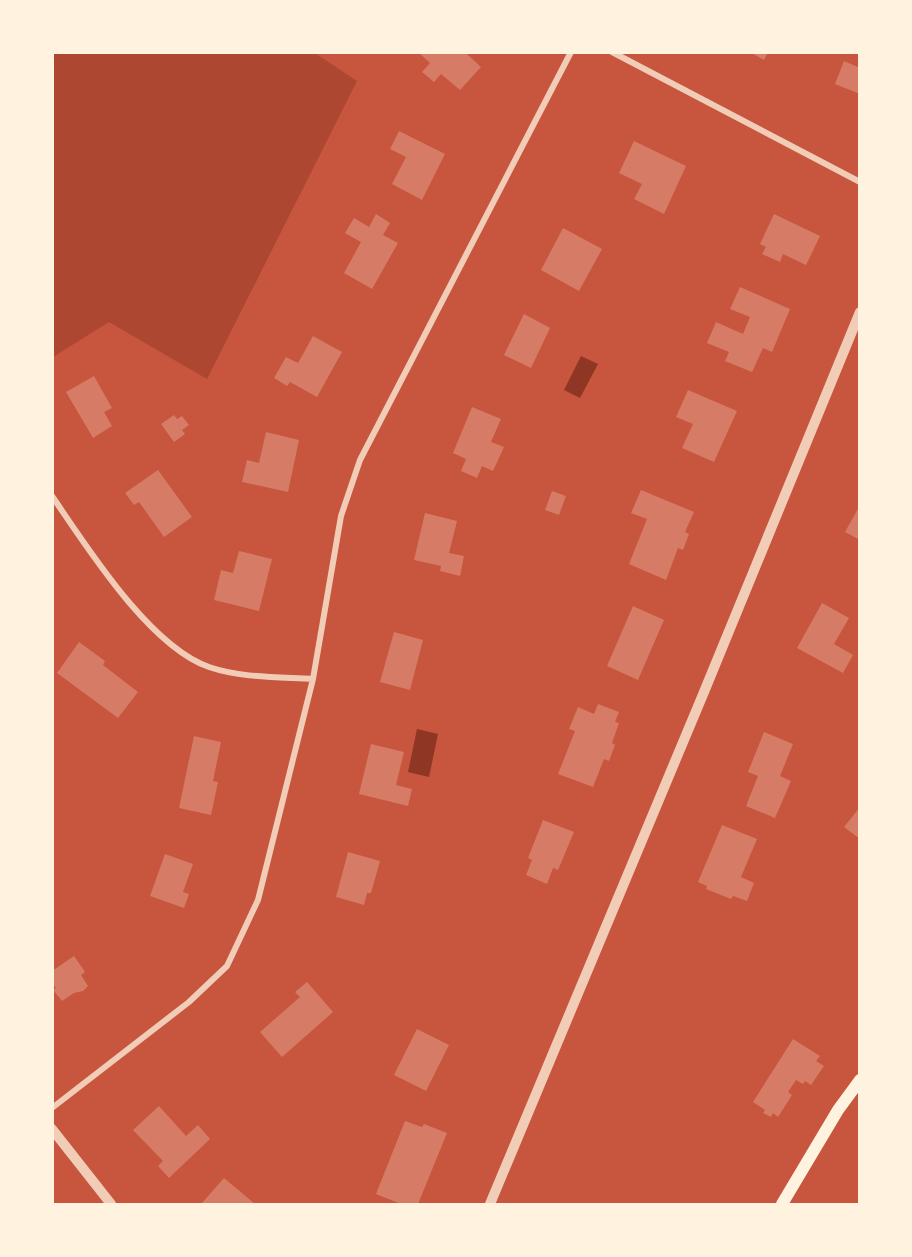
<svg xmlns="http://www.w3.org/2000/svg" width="912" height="1257" viewBox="0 0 912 1257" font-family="'Playfair Display',serif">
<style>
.green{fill:#ae4732}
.water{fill:#8f3625}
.building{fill:#d67c66}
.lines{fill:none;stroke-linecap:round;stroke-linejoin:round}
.minor{stroke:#f1ccb7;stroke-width:6}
.tertiary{stroke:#f1ccb7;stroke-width:10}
.secondary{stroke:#fff3e0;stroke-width:12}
</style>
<rect width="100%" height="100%" fill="#c8553d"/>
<path class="green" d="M53,52l262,1 42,28 -150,298 -98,-57 -56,35z"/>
<path class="water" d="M581,356l17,8 -18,34 -16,-8z
M417,729l21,5 -9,43 -21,-5z"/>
<path class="building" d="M418,52h50l-1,2 14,13 -21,23 -19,-16 -7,8 -12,-10 8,-9z
M750,52h18l-4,8z
M844,61l14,6 2,-4v31l-25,-10z
M399,131l46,23 -23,46 -30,-16 14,-27 -16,-8z
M634,141l52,25 -22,48 -30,-15 8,-15 -23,-11z
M376,214l14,9 -7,12 15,8 -26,46 -28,-16 17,-31 -16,-9 9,-15 15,9z
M774,214l46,22 -14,29 -23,-11 -3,8 -18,-8 4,-7 -6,-3z
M563,228l39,21 -23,42 -38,-21z
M740,287l50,22 -18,43 -9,-4 -11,24 -27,-11 4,-9 -22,-9 9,-21 27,12 7,-17 -20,-8z
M524,314l26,14 -19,40 -27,-13z
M313,336l29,16 -25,45 -27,-15 -3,4 -13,-8 12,-21 12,6z
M94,376l18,32 -8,4 8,14 -19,12 -27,-46z
M688,390l49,21 -23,51 -32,-14 11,-24 -17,-7z
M472,407l29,12 -10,23 13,5 -11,24 -11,-5 -5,12 -16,-7 5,-12 -13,-6z
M174,415l3,4 5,-3 7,9 -7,5 3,4 -11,8 -13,-18z
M266,432l33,8 -11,52 -46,-10 5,-22 12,3z
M158,470l34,47 -28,20 -25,-35 -5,3 -9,-12z
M641,490l53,22 -9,20 4,2 -6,16 -5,-2 -12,32 -37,-16 18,-45 -16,-6z
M552,491l14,5 -7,19 -14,-5z
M860,505v35l-15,-8z
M425,513l32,8 -8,32 15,3 -4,20 -20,-5 1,-5 -27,-6z
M239,551l33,8 -13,52 -45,-11 7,-30 12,3z
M822,603l27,15 -15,26 19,11 -10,18 -46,-25z
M633,606l31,14 -26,60 -31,-14z
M394,632l29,8 -13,50 -30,-8z
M79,642l26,19 -2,4 35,27 -20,26 -61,-45z
M598,704l21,8 -4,10 4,1 -7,20 3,2 -6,16 -5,-2 -11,28 -35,-13 17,-43 -6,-2 9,-22 16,7z
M764,732l29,12 -13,32 11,5 -16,37 -29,-12 12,-30 -10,-4z
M194,736l27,6 -8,39 5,1 -7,33 -32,-7z
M371,744l33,8 -8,33 16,4 -4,17 -49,-12z
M860,807v32l-16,-12z
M543,820l31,12 -16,38 -5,-2 -6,16 -21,-9 6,-15 -4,-2z
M722,825l35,14 -16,38 13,6 -7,18 -14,-5 -2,3 -25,-10 1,-3 -9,-4z
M348,852l32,9 -9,32h-4l-3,12 -28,-8z
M165,854l28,10 -10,28 6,2 -5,14 -34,-12z
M74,956l11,16 -4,3 7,11 -5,5 -9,2 -12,8 -9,-11 3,-2 -4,-5v-12z
M307,982l26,30 -51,45 -22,-25 40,-35 -5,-5z
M417,1029l32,16 -23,46 -32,-16z
M793,1039l27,17 -4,5 8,5 -13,19 -6,-4 -2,3 -7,-4 -8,12 4,3 -14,22 -5,-4 -2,4 -8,-4 2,-3 -12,-8z
M159,1106l27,30 12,-11 12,14 -41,39 -11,-12 5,-5 -30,-31z
M405,1121l17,6 2,-3 23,9 -29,71h-17l-25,-10z
M224,1178l31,26h-54z"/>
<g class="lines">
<path class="minor" d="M612,52l248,130
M52,496c35,51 97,150 157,171 32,11 70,10 104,12
M52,1108l137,-106 38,-36 31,-66 55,-221 28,-163 19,-56 211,-408"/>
<path class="tertiary" d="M52,1129l59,75
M490,1204l214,-512 156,-380"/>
<path class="secondary" d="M782,1204l56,-94 22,-30"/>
</g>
<rect width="912" height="1257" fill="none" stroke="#fff3e0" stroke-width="108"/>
</svg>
